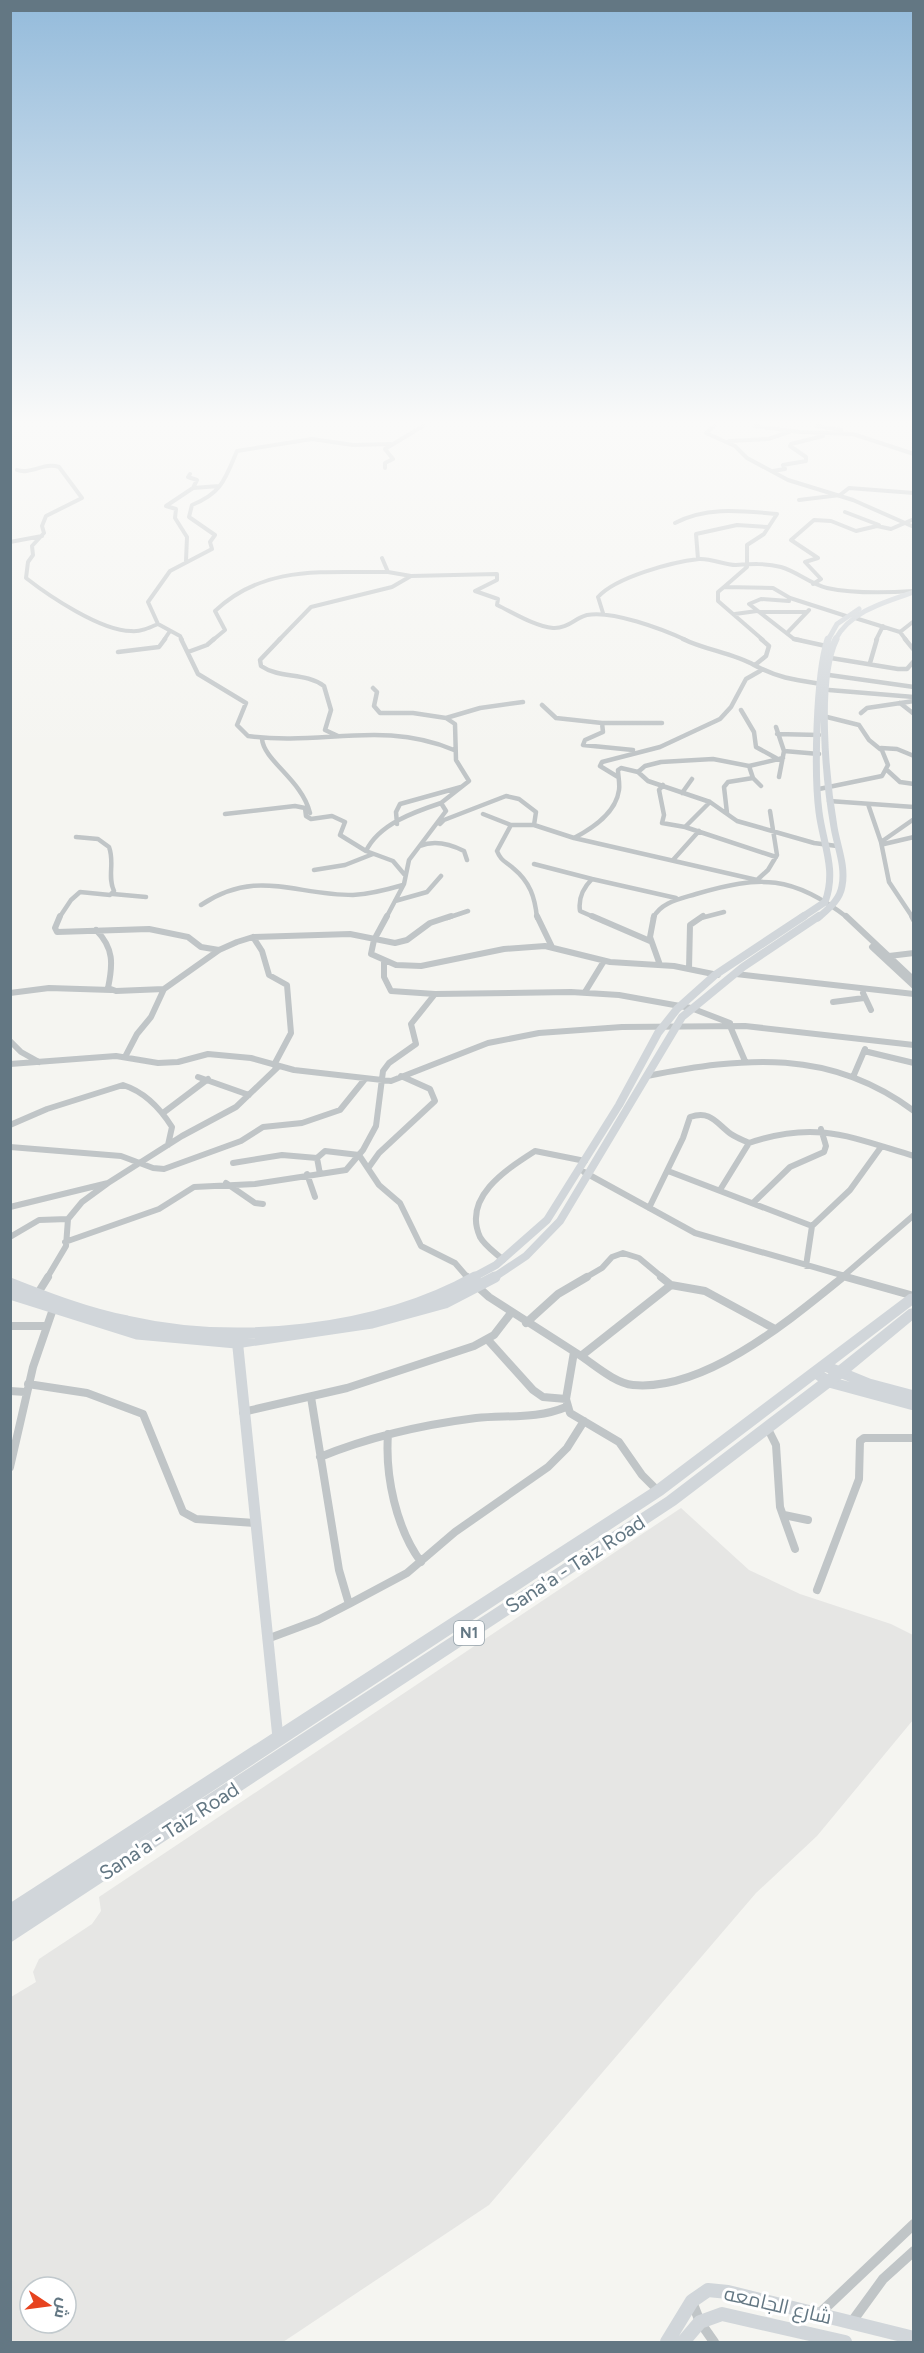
<svg xmlns="http://www.w3.org/2000/svg" width="924" height="2353" viewBox="0 0 924 2353" font-family="Figtree,Cairo,sans-serif">
<style>
.built{fill:#e6e6e4;fill-rule:evenodd}
.lines{fill:none;stroke-linecap:round;stroke-linejoin:round}
.street-far4{stroke:#c0c5c7;stroke-width:4}
.street-far3{stroke:#c0c5c7;stroke-width:4.5}
.street-far2{stroke:#c0c5c7;stroke-width:6}
.street-far1{stroke:#c0c5c7;stroke-width:8}
.street{stroke:#c0c5c7;stroke-width:10}
.secondary-far4{stroke:#d1d6da;stroke-width:5}
.secondary-far3{stroke:#d1d6da;stroke-width:7}
.secondary-far2{stroke:#d1d6da;stroke-width:8}
.secondary-far1{stroke:#d1d6da;stroke-width:11}
.secondary{stroke:#d1d6da;stroke-width:14}
.highway{fill:#d1d6da;fill-rule:evenodd}
.labels{text-anchor:middle;stroke-width:6;stroke-linejoin:round;paint-order:stroke}
.shield{fill:#fff;stroke:#92a0a8;stroke-width:1.5}
.shield-label{font-size:15px;font-weight:bold;fill:#637783}
.near-street-label{font-size:20px;fill:#637783;stroke:#fff}
</style>
<rect width="100%" height="100%" fill="#f5f5f1"/>
<path class="built" d="M681,1508l68,62 51,24 91,30 22,11v85l-96,116 -61,57 -267,312 -206,137h-272v-345l25,-15 -3,-10 6,-13 53,-35 9,-13 -2,-14zM30,2287h36v36h-36z"/>
<g class="lines">
<path class="street-far4" d="M714,426l-8,7 29,13 12,12 41,22 65,20 61,27
M755,426l45,6 53,2 61,20
M817,426l24,4
M729,441l39,-2 21,-7
M385,468v-5l8,-4 -8,-10 38,-23
M17,470c13,5 27,-8 42,-3l23,31 -36,18 -4,10 2,7 -12,13 1,9 -5,7 -2,16c23,18 75,53 105,53 9,1 18,-3 27,-7
M773,471l12,-2 -2,-4 23,-4v-4l-16,-11 1,-2 32,-8
M193,488l26,-2
M799,500l41,-5 9,-7 65,5
M845,512l34,13
M675,523c32,-17 67,-12 102,-9l-13,20 -17,11v22l-23,20 49,1 17,10 56,18
M10,542l32,-6
M698,559l-2,-25 41,-9 30,2
M186,561l1,-24 -12,-19 1,-9 -10,-3 27,-18 4,-8 -9,-3 2,-3
M388,572l23,4 86,-2v6l-22,11 23,8 -1,6c17,8 37,21 56,23 14,1 22,-10 34,-13 25,-5 75,14 99,25
M813,584l8,-5 -16,-17 13,-4 -27,-18 23,-20 17,1 25,10 21,-5 14,3 23,-10
M724,587l-6,5v9l45,39
M789,601l-28,-2 -12,5 45,35 6,1
M759,612h48
M603,613l-5,-16c18,-20 74,-35 101,-38 12,-1 25,6 37,6 15,-1 30,-2 45,2 17,5 29,17 46,21 28,6 58,5 87,3
M735,614l22,-3
M855,618l45,14 6,8
M788,632l21,-22
M900,632l14,-11
M164,640l6,-9
M182,640l-2,-4 -22,-12 -10,-22 22,-31 42,-22 -2,-7 5,-7 -26,-18 3,-12c30,-12 33,-26 45,-54l75,-12 41,6 38,-1
M213,640l12,-10 -10,-19c50,-47 109,-38 173,-39l-6,-14
M279,640l32,-33 81,-20 19,-11
M876,640l7,-14"/>
<path class="street-far3" d="M181,639l17,35 48,29 -9,22 11,11c74,10 134,-16 206,14
M280,639l-20,21 1,6c19,13 44,6 63,20l7,24 -6,20 13,6
M683,639c22,11 50,14 71,26 24,13 41,15 68,19
M794,639l32,7
M905,639l9,11
M118,652l41,-5 6,-8
M188,652l19,-7 7,-6
M831,658l67,11h9l7,-8
M870,663l7,-24
M755,665l11,-9 3,-10 -8,-7
M829,675l85,12
M373,688l4,4 -3,14 6,7h33l33,5 34,-10 43,-6
M829,690l85,7
M900,703l14,11
M542,705l14,13 46,5 1,9 -18,8 -2,5 50,5
M741,710l13,22 2,15 20,11
M861,713l6,-5 47,-7
M827,717l32,8 10,15 11,9
M602,723h60
M776,727l8,24 -5,26
M777,734l42,1
M262,739c2,22 40,41 48,74
M784,751l35,3
M783,758l-34,8 -36,-7 -52,3 -16,4 -7,6 10,9 62,21 27,19 77,22 23,3
M749,766l4,12 8,8
M888,771l12,11 14,2
M618,777l-18,-11 2,-4 58,-15 60,-28 11,-12 15,-28 14,-8
M663,785l-4,5 5,25 -2,8 23,4
M819,789l63,-13 6,-11 -7,-17 16,1 17,7
M682,793l10,-14
M829,801l85,6
M710,802l-25,25 91,30
M868,804l13,38 8,40 24,36
M727,813l-3,-26 4,-5 25,-4
M225,814l70,-8 10,2 1,8 5,3 21,-3 13,6 -5,13 26,16 27,10 11,13
M483,814l28,11 -14,26c4,10 8,10 16,17 17,14 22,29 24,50
M397,824l-1,-12 4,-8 61,-17
M440,824l4,-4 62,-24 13,3 17,13 -2,13
M511,825h23l40,13 183,42 11,-10 9,-15 -7,-44
M574,838c19,-10 42,-25 45,-48 1,-7 -1,-14 -1,-20l3,-2 17,4
M881,842l33,-23
M884,844l30,-7
M420,846c14,-6 30,-2 44,5l3,9
M366,851c13,-27 48,-39 75,-48
M673,860l26,-29
M534,864l58,15
M314,870l31,-5 28,-11
M113,894l33,3
M395,901l32,-9 14,-16
M201,905c56,-37 93,-10 152,-10 18,-1 33,-5 50,-10
M59,918l12,-18 9,-8 30,3 4,-4c-7,-15 1,-28 -5,-44l-11,-8 -22,-2
M386,918l18,-34 5,-24 37,-49 -5,-8 28,-22 -13,-21 -1,-36 -9,-6
M447,918l21,-7
M596,918l-16,-7c-2,-13 3,-23 12,-32l84,19
M653,918c8,-16 27,-19 43,-24 64,-19 97,-19 152,24
M701,918l23,-6"/>
<path class="street-far2" d="M60,916l-5,12 2,4 92,-3 39,8 13,10 18,3
M387,916l-13,24 -3,14 25,11 25,1 83,-17 41,-3 65,16 64,4 44,9
M537,916l15,31
M592,916l58,25
M654,916l-4,21 10,28
M846,916l68,64
M912,916l2,4
M96,930c18,18 17,34 12,58l8,3 48,-2
M253,937l9,14 7,24 18,10 4,48 -17,32
M872,947l42,39
M889,956l25,-3
M689,969l1,-44 13,-9
M736,974l178,20
M585,992l19,-31
M10,993l39,-5 62,2
M863,993l8,17
M435,994l136,-2 48,3 72,13 39,15
M833,1002l31,-4
M730,1026l15,35
M10,1041l11,11 18,10
M864,1051l50,12
M125,1057l12,-23 14,-17 13,-28 55,-39 18,-8 16,-5 97,-3 45,9 12,-3 23,-17 21,-7
M10,1064l106,-8 42,7 20,-1 30,-8 43,4 43,12 97,11 97,-38 51,-10 83,-6 123,-1 169,19
M647,1076c97,-19 183,-28 267,35
M198,1077l51,18
M853,1077l12,-28
M163,1113l45,-34
M10,1125l37,-16 76,-24c22,7 37,23 49,42l-4,18
M10,1147l111,9 32,12 11,1 77,-28 22,-14 39,-4 38,-13 25,-31
M233,1163l49,-8 35,3
M369,1167l10,-14 56,-52 -5,-12 -29,-13
M668,1171l144,55 -6,40
M584,1172l111,61 157,45
M307,1174l8,23
M320,1174l-3,-16 8,-7 34,4 20,30 21,18 21,43 34,17 13,15
M108,1183l74,-47 54,-29 43,-41
M226,1183l29,20 8,1
M720,1190l29,-47
M753,1203l37,-36 34,-15 2,-6 -5,-17
M10,1207l98,-24 -26,19 -14,17 -2,27 -19,32
M649,1208l34,-70 7,-21c21,-7 26,6 41,17 6,4 12,6 18,9 67,-23 101,-6 165,13
M812,1226l38,-36 31,-43
M10,1237l29,-17 29,-1
M65,1242l94,-33 35,-22 61,-3 91,-14 17,-20 13,-24 7,-55 6,-8 27,-19 -5,-20 24,-30 -44,-3 -7,-14v-16
M503,1260c-7,-7 -18,-14 -23,-23 -18,-40 27,-68 55,-86l50,10
M585,1278l17,-10 10,-11 11,-4 16,5 24,20
M841,1278l73,-63"/>
<path class="street-far1" d="M467,1277l22,20 92,59 90,-71
M661,1277l10,8 34,6 70,38
M846,1277l68,19
M38,1293l10,-16
M526,1323l32,-29 29,-17
M10,1326h35
M488,1340l45,50 10,7 23,2
M574,1352l-8,47 4,14 49,29 23,33 16,16
M581,1356c15,10 34,27 52,29 72,7 158,-66 210,-108
M28,1384l59,9 56,21 40,98 13,7 59,4
M10,1391l15,1
M243,1412l104,-24 127,-42 20,-11 17,-22
M768,1429l8,16 4,62 15,42
M388,1434c-3,42 8,94 33,128
M320,1457c51,-21 101,-32 156,-39 30,-3 62,1 90,-11
M10,1467l23,-100 20,-58
M784,1515l24,5
M817,1590l42,-111 1,-38 4,-3h50
M349,1604l58,-31 48,-41 93,-65 19,-19 17,-27
M267,1639l51,-19 31,-16 -10,-34 -28,-173"/>
<path class="street" d="M693,2304l7,18 14,20
M820,2313l94,-89
M851,2323l32,-44 31,-28"/>
<path class="secondary-far4" d="M914,428v3
M828,640l9,-16 22,-15
M835,640c15,-29 50,-38 79,-48"/>
<path class="secondary-far3" d="M801,918l24,-16c12,-32 -2,-58 -6,-90 -5,-39 -3,-136 9,-173
M818,918c10,-9 22,-18 24,-32 4,-20 -5,-40 -8,-59 -8,-46 -18,-148 2,-188"/>
<path class="secondary-far2" d="M472,1278l24,-13 51,-45 72,-115 39,-72 19,-24 38,-34 89,-59
M493,1278l33,-22 34,-35 122,-204 61,-50 76,-51"/>
<path class="secondary-far1" d="M10,1283c38,15 77,30 117,38 110,25 249,11 348,-44
M10,1294l127,40 99,9 136,-20 73,-20 50,-26
M237,1338l41,400
M825,1366l44,18 45,12
M816,1373l13,9 85,23"/>
<path class="secondary" d="M667,2342l25,-41 16,-11 20,2 186,46
M683,2342l17,-20 22,-8 123,28"/>
<path class="highway" d="M914,1293v11l-251,191 -534,351 537,-349 168,-128 75,-60 5,-1v11l-70,58 -168,128 -666,438v-20l3,-2 -3,2v-20l643,-416 256,-193z"/>
</g>
<linearGradient id="sky" x2="0" y2="1"><stop stop-color="#94bbdb"/><stop offset="0.56" stop-color="#fafaf9"/><stop offset="1" stop-color="#fafaf9" stop-opacity="0"/></linearGradient>
<rect width="924" height="755" fill="url(#sky)"/>
<g class="labels">
<rect class="shield" x="454" y="1621" width="30" height="24" rx="4.5"/>
<g class="shield-label">
<text x="469" y="1638">N1</text>
</g>
<g class="near-street-label">
<text transform="translate(575 1564) rotate(-33)" y="7">Sana'a - Taiz Road</text>
<text transform="translate(169 1831) rotate(-33)" y="7">Sana'a - Taiz Road</text>
<text transform="translate(778 2305) rotate(13)" y="7">شارع الجامعه</text>
</g>
</g>
<rect width="924" height="2353" fill="none" stroke="#637783" stroke-width="24"/>
<g transform="translate(48 2305) rotate(103)"><circle r="28" fill="#ffffff" stroke="#c1c9cd" stroke-width="1.5"/>
<path d="M0-4.5L10 22L0 15L-10 22Z" fill="#e7431f"/>
<text y="-9" font-size="16" font-weight="bold" text-anchor="middle" fill="#637783">ش</text>
</g>
</svg>
